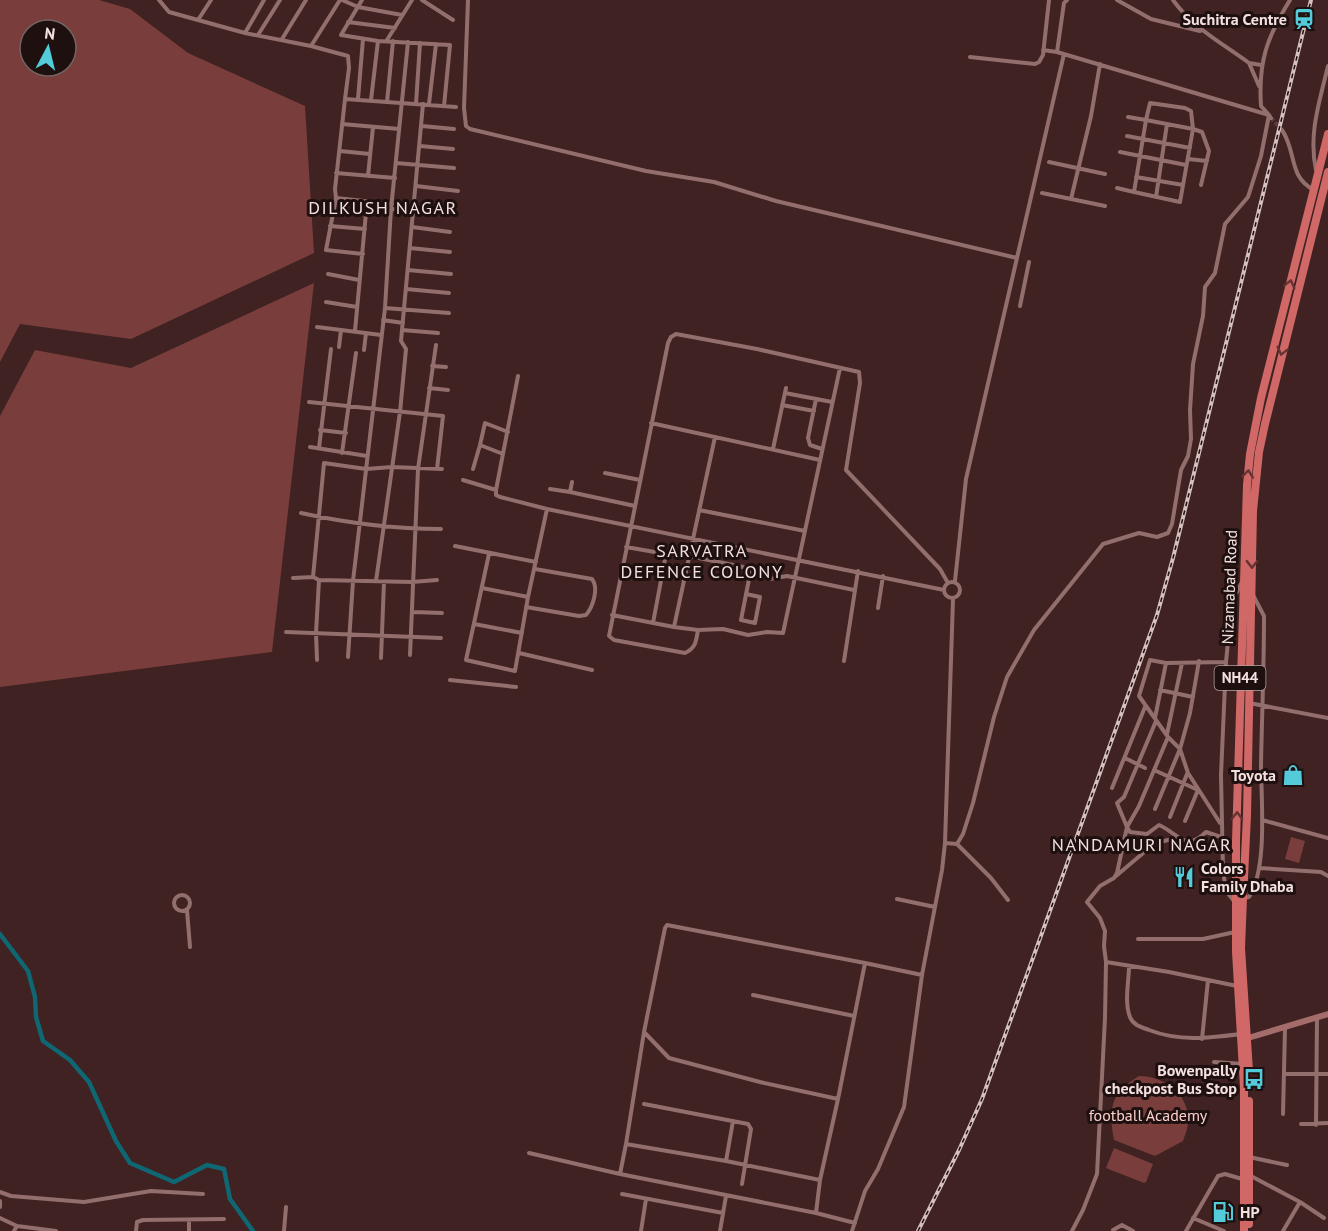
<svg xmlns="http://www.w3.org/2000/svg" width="1328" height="1231" viewBox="0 0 1328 1231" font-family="'PT Sans',sans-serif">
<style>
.green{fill:#793e3c;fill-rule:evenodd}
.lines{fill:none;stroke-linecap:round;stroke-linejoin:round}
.canal{stroke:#0e6772;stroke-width:4.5}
.street-tunnel{stroke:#5a3e3e;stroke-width:4;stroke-dasharray:4 2;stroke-linecap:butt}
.street{stroke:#926f6d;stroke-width:4}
.secondary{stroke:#a46d6b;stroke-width:6}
.highway{stroke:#cf6866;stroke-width:8}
.rail-casing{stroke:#d6c0bf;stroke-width:4}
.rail{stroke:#1d100f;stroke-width:1.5;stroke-dasharray:4.5;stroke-linecap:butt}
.oneway{stroke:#643332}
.labels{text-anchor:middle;stroke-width:6;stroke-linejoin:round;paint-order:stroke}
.shield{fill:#1d100f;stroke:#b4a2a1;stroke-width:1.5}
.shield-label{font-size:15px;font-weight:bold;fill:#f4e0df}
.poi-label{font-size:16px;font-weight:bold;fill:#f4e0df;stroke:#1d100f;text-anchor:end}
.street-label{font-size:16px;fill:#f4e0df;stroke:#1d100f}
.park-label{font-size:16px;fill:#fbcfcc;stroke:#1d100f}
.neighbourhood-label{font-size:18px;letter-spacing:1.5px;fill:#f4e0df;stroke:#1d100f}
</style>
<rect width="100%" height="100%" fill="#3f2221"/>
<path class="green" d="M0,0h99l31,9 58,44 117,53 9,147 -183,86 -111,-15 -20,38zM30,30h36v36h-36z
M314,283l-42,369 -272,35v-271l35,-66 96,18z
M1291,837l14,4 -6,22 -14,-4z
M1139,1076c25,0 51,18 49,46 0,6 -3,13 -5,19l-28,15 -41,-16c-6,-31 -3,-48 25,-64z
M1114,1148l39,16 -7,18 -2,1 -38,-15z"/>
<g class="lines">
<path class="canal" d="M0,934l28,37 7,26 1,20 7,24 27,19 19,22 27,59 14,22 44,19 33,-17 17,4 6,30 23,32"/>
<path class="street-tunnel" d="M1271,118l11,12"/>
<path class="street" d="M159,0l10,12 76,21 19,-33
M342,0l16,7 44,8
M362,0l-21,35 37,6 72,4 -6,61
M422,0l31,20
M468,0l-4,108 2,18 4,3 176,42 68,11 62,19 241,57
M1067,0l-3,3 -7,49 212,63 2,3
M1117,0l34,19 49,12
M1173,0c20,28 49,43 76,63
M198,20l13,-20
M348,22l47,6
M245,33l66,13 29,-46
M258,35l22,-35
M282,39l24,-39
M387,40l25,-40
M311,46l37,10 1,12 -4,31
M1043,50l14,2
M970,57l65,7 4,-2 4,-7 6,-55
M1259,86l-10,-23 12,2
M358,99l5,-60
M371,100l7,-59
M387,102l6,-61
M416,104l4,-61
M429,104l7,-60
M1128,117l18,3 4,-17 35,5 6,3 2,18 -47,-9 -12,72 46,10 13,-73 9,3 7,19 -8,34
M342,124l57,5
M422,126l32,3
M1282,130c15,22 6,47 32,60
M1127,136l63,12
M420,146l33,3
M340,151l30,3
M1120,152l66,13
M1188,159l19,2
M1049,162l56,12
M396,163l58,5
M1316,170c-8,-36 4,-70 12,-104
M336,173l59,5
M368,176l5,-49
M1136,177l47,8
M416,186l42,5
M1117,188l17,4
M1042,193l63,13
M1156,197l11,-73
M336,198l-10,52 37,4
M1071,199l20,-83 9,-52
M392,204l-56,-6 -1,-9 10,-90 111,8
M414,206l38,6
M391,209l22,1
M330,226l35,3
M412,227l38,5
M410,248l40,4
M408,270l43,4
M328,274l31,6
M406,289l43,4
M326,302l31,5
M1020,306l9,-44
M385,308l64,5
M383,320l20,3
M317,327l64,8
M402,330l36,3
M355,331l12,-129
M339,347l2,-17
M364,350l2,-17
M432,366l14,1
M518,376l-22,114v5l4,2 47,12 397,81
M429,388l19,2
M785,393l47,9
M816,399l-8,39 2,7 12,4
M309,402l134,14 -6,53
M782,405l32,6
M651,423l169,37
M320,430l26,3
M310,447l57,9
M319,448l12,-99
M773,449l13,-61
M342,453l14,-100
M503,454l-23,-9 5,-22 23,9
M473,469l7,-24
M605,473l35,7
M463,480l33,10
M572,482l-2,10 65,14
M550,489l20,3
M699,510l106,21
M301,513c46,10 94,16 140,16
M455,546l81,16
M626,547l40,7
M489,554l-23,106 49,11 13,-74 19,-88
M313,577l11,-114 42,6 26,-2 50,2
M293,578l20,-1 6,3 93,2 25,-2
M376,581l24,-169 6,-63 -5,-8 1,-11 21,-226
M955,581l11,-102 98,-425
M944 590a8 8 0 1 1 16 0a8 8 0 1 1-16 0Z
M482,588l46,9
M746,594l14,3 -5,26 -14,-3 10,-51
M526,607l53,9 7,-1c7,-8 13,-27 6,-36l-57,-10
M878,608l5,-32
M413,612l29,1
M612,615l62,12 41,-190
M653,623l13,-69 23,2 69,14 12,9 17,-3 67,14
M474,624l48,9
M674,627l24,3 25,-1 25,6 19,-3 16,1 57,-265
M698,630c-2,11 -2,18 -13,23l-71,-13 -5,-4 59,-293 3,-6 5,-3 81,15 102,23 1,11 -14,87 94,99 8,14
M286,632l155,6
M519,653l73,17
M410,655l8,-186 18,-124
M348,657l5,-76 32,-273 6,-99 17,-167
M381,658l3,-76
M317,660l-1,-27 3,-53
M844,661l14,-90
M450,680l66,7
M1160,690l33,7
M1249,703l79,15
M1155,718l11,-55
M1167,734l15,-71
M1168,737l-29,69 -12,21 3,5 17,2 12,-9c19,8 26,28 47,7l15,5
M1125,758l20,10
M1154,770l44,20 -13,31
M1112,788l33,-81
M1155,809l25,-60 10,-36 9,-52
M1170,817l17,-43
M1262,820l66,18
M1220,823l-32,-50 -8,-24 -12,-12 -29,-41 11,-36 16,3 60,-1
M945,843l8,-244
M957,844l34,34 17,22
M1259,868l62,4 7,4
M1116,876l39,-33 22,-5
M174 903a8 8 0 1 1 16 0a8 8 0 1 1-16 0Z
M1243,898l6,-1c19,-29 12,-98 12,-133 1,-49 3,-99 3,-148l-11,-21
M897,899l38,8
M1234,901l-8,-10 -3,-20 -2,-96 5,-113 6,-60 10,-20
M187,910l3,37
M1138,939h65l32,-7
M1106,962l63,10 68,14
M1129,966c0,15 -5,36 1,51 3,8 11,10 19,13 31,12 60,8 92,4
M922,975l20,-105 3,-27 12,1 6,-10 10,-31 21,-86 13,-40 27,-47 69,-86 36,-11 18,4 11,-4 4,-9 9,-54 7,-14 3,-17 -1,-29 3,-46 10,-48 2,-29 10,-14 10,-49 23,-27 13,-41 8,-41 -8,-9c-3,-44 6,-69 29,-106
M753,995l101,21
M644,1032l21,-104 2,-3 198,38 -27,136
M1202,1039l6,-59
M1214,1062l29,2
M1284,1074h44
M644,1104l104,20 3,5 -9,55
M1283,1114l2,-86
M733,1121l-7,40 94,19 -4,33
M1301,1124l27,-1
M1316,1125l1,-107
M626,1144l18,-112 25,26 91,24 78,17 -18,81
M529,1153l91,21 196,39 39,10
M1249,1157l38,8
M620,1174l6,-30 100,17
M1249,1175l51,27 24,16
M0,1192l11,4 73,6 67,-11 52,3
M622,1194l101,19
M0,1201v6
M0,1218l17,8
M1193,1218l31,13
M1113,1230l9,-5 11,6
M14,1231l3,-5 39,5
M136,1231l1,-9 6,-2 81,-1
M189,1231v-11
M284,1231l2,-24
M641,1231l5,-32
M720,1231l6,-35
M852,1231l13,-40 13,-22 26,-62 18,-132 -57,-12
M1072,1231l11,-21 14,-36 8,-156 1,-56 -2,-16 1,-15 -5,-13 -13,-16 13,-16 14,-8 3,-5 10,-46 -10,-24 7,-6 32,-76
M1186,1231l32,-55 7,-2 17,5
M1283,1231l17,-29"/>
<path class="secondary" d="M1248,1038l80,-24"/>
<path class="highway" d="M1249,1071l-8,-123 2,-50 4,-82 6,-305 6,-59 6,-28 63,-252
M1249,1224v-123
M1244,1231v-144l-8,-135v-111l11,-356 3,-31 11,-56 67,-264"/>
<defs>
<path id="rail" d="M918,1231l41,-81 23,-51 175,-484 16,-57 138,-558"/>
</defs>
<use href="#rail" class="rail-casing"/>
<use href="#rail" class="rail"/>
</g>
<defs><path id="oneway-chevron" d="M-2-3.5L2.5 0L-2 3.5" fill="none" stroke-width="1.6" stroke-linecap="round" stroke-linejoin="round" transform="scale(1.5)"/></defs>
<g class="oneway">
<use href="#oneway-chevron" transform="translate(1290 284) rotate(-76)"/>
<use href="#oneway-chevron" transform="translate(1282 351) rotate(104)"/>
<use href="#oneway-chevron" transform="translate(1248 474) rotate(-84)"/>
<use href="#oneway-chevron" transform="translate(1252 564) rotate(91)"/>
<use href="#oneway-chevron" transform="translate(1237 816) rotate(-89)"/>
</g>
<defs>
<symbol id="station-bare" viewBox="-9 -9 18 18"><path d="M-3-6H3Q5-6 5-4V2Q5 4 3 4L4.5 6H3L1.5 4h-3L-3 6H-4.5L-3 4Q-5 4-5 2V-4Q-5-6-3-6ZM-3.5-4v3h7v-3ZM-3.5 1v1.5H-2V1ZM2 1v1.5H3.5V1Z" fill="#53cbdb" stroke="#1d100f" stroke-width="2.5" paint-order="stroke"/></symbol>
<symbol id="shop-bare" viewBox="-9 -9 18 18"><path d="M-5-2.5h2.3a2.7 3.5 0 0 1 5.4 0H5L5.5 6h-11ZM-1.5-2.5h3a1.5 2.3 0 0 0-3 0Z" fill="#53cbdb" stroke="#1d100f" stroke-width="2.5" paint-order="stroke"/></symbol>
<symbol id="restaurant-bare" viewBox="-9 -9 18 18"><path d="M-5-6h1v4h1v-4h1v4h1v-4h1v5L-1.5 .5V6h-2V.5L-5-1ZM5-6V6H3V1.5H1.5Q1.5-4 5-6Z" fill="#53cbdb" stroke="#1d100f" stroke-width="2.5" paint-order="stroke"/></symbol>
<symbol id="bus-bare" viewBox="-9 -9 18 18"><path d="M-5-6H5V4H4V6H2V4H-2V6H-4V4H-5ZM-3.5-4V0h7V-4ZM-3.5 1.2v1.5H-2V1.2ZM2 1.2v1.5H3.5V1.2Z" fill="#53cbdb" stroke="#1d100f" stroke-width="2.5" paint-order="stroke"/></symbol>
<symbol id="fuel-bare" viewBox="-9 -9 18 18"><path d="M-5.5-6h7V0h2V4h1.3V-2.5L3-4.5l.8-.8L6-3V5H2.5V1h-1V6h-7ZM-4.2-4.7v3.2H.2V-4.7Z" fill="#53cbdb" stroke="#1d100f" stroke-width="2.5" paint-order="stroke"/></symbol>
</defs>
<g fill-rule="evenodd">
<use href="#station-bare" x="1289" y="4" width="30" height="30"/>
<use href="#shop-bare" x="1278" y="760" width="30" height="30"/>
<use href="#restaurant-bare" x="1169" y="862" width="30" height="30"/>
<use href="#bus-bare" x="1239" y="1064" width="30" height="30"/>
<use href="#fuel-bare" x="1208" y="1197" width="30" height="30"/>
</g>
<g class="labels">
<rect class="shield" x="1214.5" y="666" width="51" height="24" rx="4.5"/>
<g class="shield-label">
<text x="1240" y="683">NH44</text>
</g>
<g class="poi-label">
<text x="1287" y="25">Suchitra Centre</text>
<text x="1276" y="781">Toyota</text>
<text x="1201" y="874" text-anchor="start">Colors<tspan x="1201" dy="18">Family Dhaba</tspan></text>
<text x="1237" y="1076">Bowenpally<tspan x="1237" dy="18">checkpost Bus Stop</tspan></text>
<text x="1240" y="1218" text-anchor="start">HP</text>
</g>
<g class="street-label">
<text transform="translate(1229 587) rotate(-88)" y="6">Nizamabad Road</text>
</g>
<g class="park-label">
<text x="1148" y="1121">football Academy</text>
</g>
<g class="neighbourhood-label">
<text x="383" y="214">DILKUSH NAGAR</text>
<text x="702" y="557">SARVATRA<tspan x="702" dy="21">DEFENCE COLONY</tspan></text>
<text x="1142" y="851">NANDAMURI NAGAR</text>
</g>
</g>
<g transform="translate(48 48) rotate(7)"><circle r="28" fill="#1d100f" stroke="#736362" stroke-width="1.5"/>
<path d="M0-4.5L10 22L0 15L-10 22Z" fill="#53cbdb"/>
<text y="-9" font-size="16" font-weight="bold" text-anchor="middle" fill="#f4e0df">N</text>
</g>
</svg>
